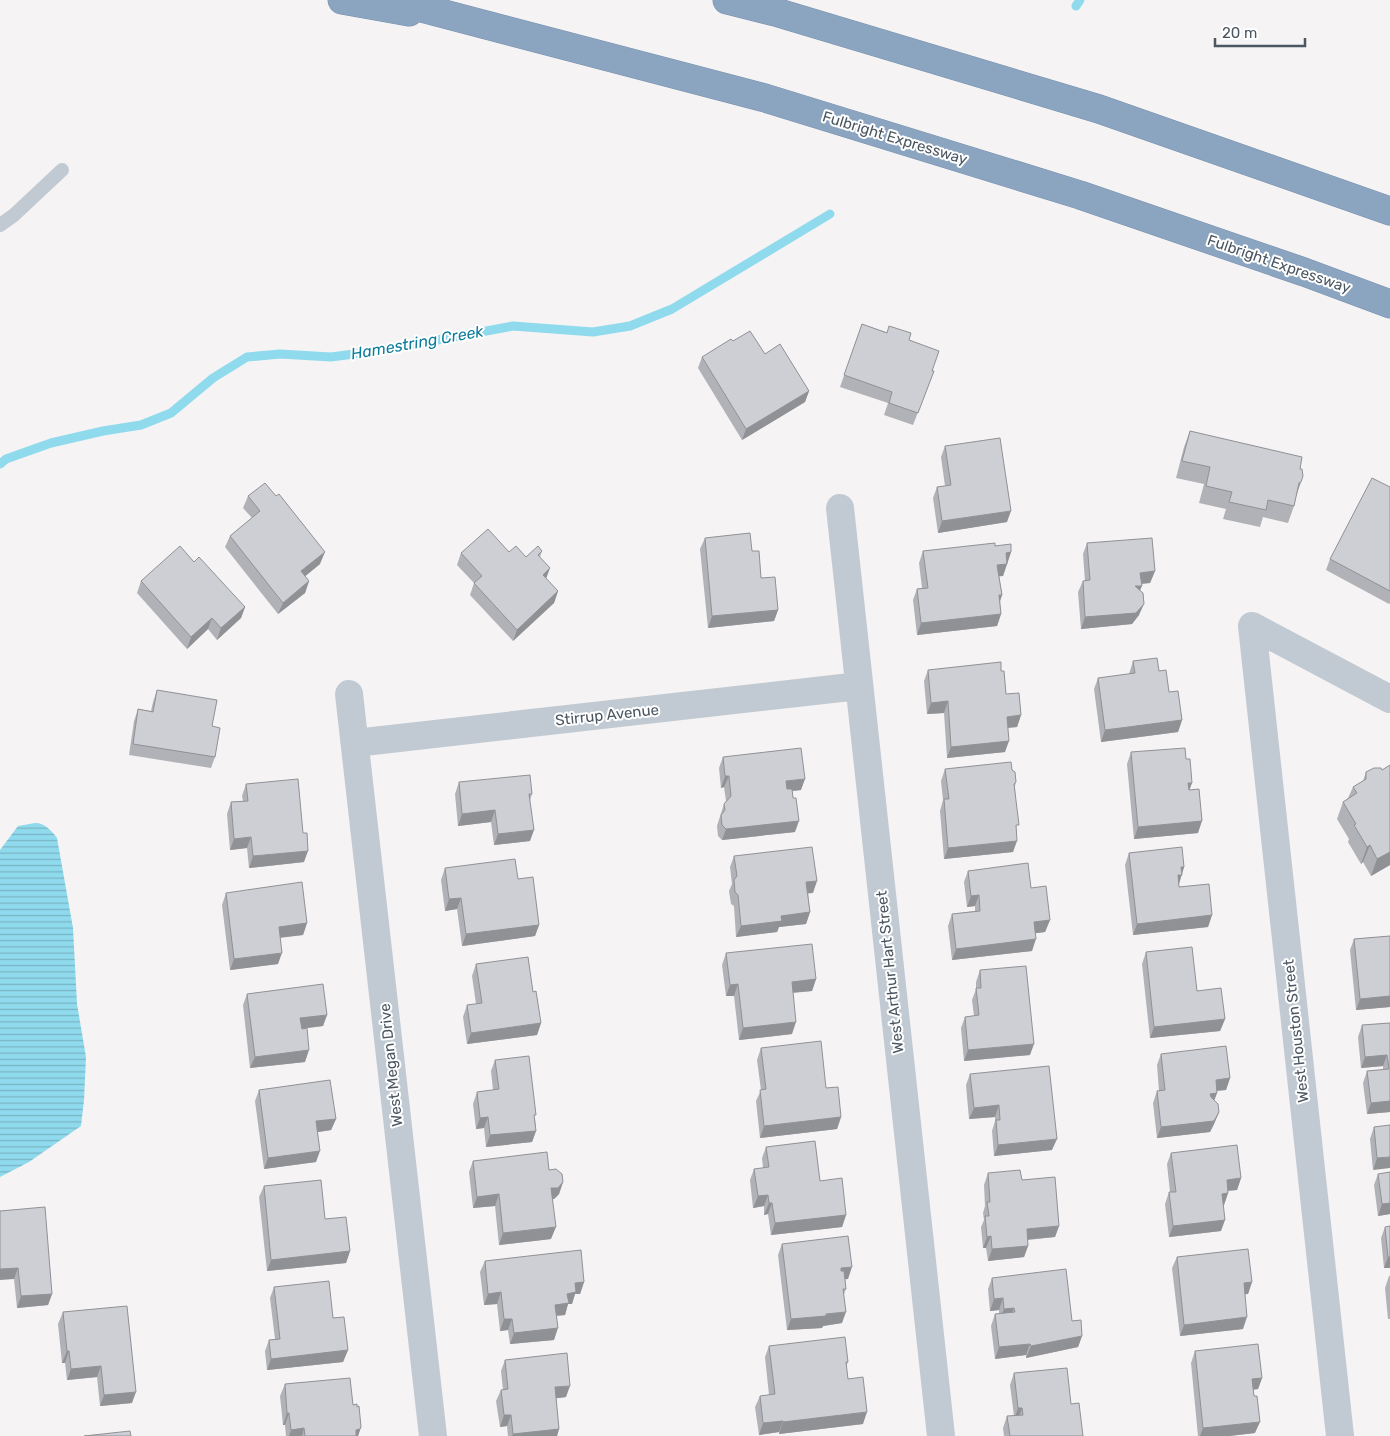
<svg xmlns="http://www.w3.org/2000/svg" width="1390" height="1436" viewBox="0 0 1390 1436" font-family="Rubik,sans-serif">
<style>
.water{fill:url(#water-rules)}
.lines{fill:none;stroke-linecap:round;stroke-linejoin:round}
.stream{stroke:#90daee;stroke-width:9}
.motorway-casing{stroke:#7690ad;stroke-width:29}
.service{stroke:#c1cad2;stroke-width:14}
.minor{stroke:#c1cad2;stroke-width:28}
.motorway{stroke:#8ba5c1;stroke-width:28}
.wall{fill:#b0b2b7}
.shaded-wall{fill:#909195}
.building{fill:#cdcfd5;stroke:#909195}
.labels{text-anchor:middle;stroke-width:4;stroke-linejoin:round;paint-order:stroke}
.street-label{font-size:15px;fill:#4a5661;stroke:#fff}
.water-label{font-size:16px;font-style:italic;fill:#0c7c9b;stroke:#fff}
</style>
<defs>
<pattern id="water-rules" width="6" height="5" patternUnits="userSpaceOnUse" patternTransform="scale(1.25)"><rect width="6" height="5" fill="#90daee"/><path d="M0 2.5h6" fill="none" stroke="#78b4c4"/></pattern>
</defs>
<rect width="100%" height="100%" fill="#f5f3f3"/>
<path class="water" d="M35,823c10,0 17,8 22,15l16,90 4,76 9,53 -2,43 -3,26 -52,36 -29,15v-327l18,-24z"/>
<g class="lines">
<path class="stream" d="M1076,6l4,-6
M0,464l6,-5 45,-16 52,-12 38,-6 30,-12 42,-35 34,-21 33,-3 51,3 46,-6 136,-25 80,6 37,-6 42,-17 158,-95"/>
<defs>
<path id="motorway" d="M342,0l67,12
M391,0l374,98 315,97 224,77 86,32
M727,0l52,13 320,96 291,102"/>
</defs>
<use href="#motorway" class="motorway-casing"/>
<path class="service" d="M0,225l14,-10 48,-45"/>
<path class="minor" d="M840,508l101,928
M1252,626l88,810
M1252,626l138,73
M349,694l84,742
M355,743l504,-57"/>
<use href="#motorway" class="motorway"/>
</g>
<path class="wall" d="M862,324l47,16 23,31h2l-21,54 -29,-10 4,-12 -48,-16z
M733,341l32,13 44,37 -4,11 -63,38 -44,-72 4,-11z
M1190,431l110,38 -4,28 -2,9 -6,17 -25,-6 -3,10 -37,-8 3,-10 -27,-6 5,-19 -28,-6 8,-31z
M945,446l62,76 -69,11 -5,-35 4,-11 8,-1 -4,-29z
M1390,487v116l-1,1 -63,-34 4,-11z
M248,496l72,68 -15,12 4,5 -4,12 -27,21 -53,-67 5,-11 22,-18 -9,-10z
M705,538l47,13 9,27 17,32 -4,11 -66,7 -8,-79z
M1087,543l68,28 -5,12 -9,1 -1,7 -1,24 -7,9 -51,5 -3,-37 5,-11h2l-2,-27z
M995,546l16,6 -8,24h-4l3,19 -2,7 1,12 -4,12 -80,9 -4,-35 4,-11 5,-1 -3,-25 4,-12z
M542,551l-2,6 6,22 12,12 -4,12 -41,38 -43,-46 4,-12 -17,-18 4,-12 48,-1 17,5z
M194,562l51,45 -4,11 -24,22 -9,-11 -21,20 -50,-56 4,-12z
M1133,661l26,10 23,49 -4,12 -77,10 -7,-53 4,-11 31,-4z
M928,670l73,1 5,23 15,21 -4,12 -9,1 -3,24 -58,6 -3,-45 -17,1 -3,-33z
M157,690l58,67 -4,11 -82,-13 5,-34 4,-12 13,2 2,-9z
M1131,752l55,7 3,31 9,43 -64,6 -7,-75z
M723,757l78,33 -9,1 3,41 -73,8 -4,-4 -1,-10 7,-22 2,-3 -2,-14 -3,1 -2,-20z
M1390,765v100l-19,11 -8,-14 -2,2 -13,-22 1,-3 -12,-20 6,-17 5,-4 5,-11 10,-6 3,-9 16,-2z
M945,769l67,1 4,12 -1,4 1,45 -3,21 -69,7 -4,-48 3,-11 -2,-19z
M459,782l73,12 -2,6v41l-36,4 -3,-23 -33,4 -3,-32z
M246,784l58,78 -55,6 -2,-20 -17,2 -3,-36 4,-12 12,-1 -1,-5z
M1129,853l55,14 -5,17v3l33,28 -4,12 -75,8 -8,-70z
M734,856l79,37h-5l2,19 -4,12 -27,3 -2,5 -41,5 -2,-31 -3,-2 -2,-13 3,-7 -2,-17z
M445,868l73,11 21,46 -4,11 -73,10 -5,-37 -12,2 -4,-31z
M968,871l63,17 19,32 -5,12 -10,1 -3,18 -80,9 -4,-34 4,-12 23,-3v-5l-8,1 -3,-25z
M226,893l81,30 -4,12 -23,3 -2,26 -48,6 -8,-65z
M1390,936v71l-34,3 -6,-60 4,-11z
M1146,952l51,39 28,28 -5,12 -70,7 -8,-74z
M726,953l90,26 -4,12 -19,2 -1,41 -53,6 -5,-44h-8l-4,-31z
M476,964l57,28 8,31 -4,12 -70,9 -4,-27 4,-12 9,-1 -4,-28z
M980,970l50,85 -66,6 -3,-33 4,-11 9,-1 -2,-16 4,-11v-7z
M247,994l80,21 -4,11 -21,3 3,33 -55,6 -7,-63z
M1390,1023v89l-23,2 -4,-31 4,-12 16,-1v-4l-22,2 -3,-31 4,-12z
M761,1048l65,40 15,29 -4,12 -77,9 -4,-37 5,-11 -4,-30z
M1161,1054l69,24 -4,12 -9,1v2l-3,7 5,12 -5,12 -4,8 -53,6 -4,-35 4,-12h2l-2,-26z
M495,1060l40,59 1,12 -4,11 -46,5 -2,-19 -8,1 -3,-25 4,-12 16,-2 -2,-19z
M970,1074l82,76 -58,6 -2,-25 3,-10v-4l-26,2 -3,-34z
M259,1090l77,29 -5,11 -13,2 -2,30 -52,7 -9,-68z
M1390,1125l-17,45 -3,-31 4,-12z
M766,1147l54,34 26,34 -4,12 -71,8 -3,-21 -4,1v-9l-11,2 -3,-28 4,-11 9,-1 -1,-10z
M1171,1153l70,25 -4,12 -9,1v2l-4,12h-1l-2,26 -52,6 -4,-33 4,-12h1l-3,-28z
M473,1161l76,9 14,12 -4,12 -5,5h-2l-1,40 -52,6 -4,-39 -22,2 -4,-36z
M1390,1172v42l-12,2 -4,-31 4,-11z
M988,1173l34,7 37,46 -4,11 -27,3v6l-4,11 -36,4 -2,-13h-3l-2,-21 3,-7 -1,-7 2,-7 -1,-21z
M264,1186l61,33 25,32 -4,12 -79,8 -8,-74z
M0,1211l52,83 -4,11 -31,3 -3,-29z
M1385,1227l5,41h-6l-3,-30z
M782,1244l66,35h-3l1,10 -2,5 -2,29 -19,3 -1,2 -35,2 -9,-75z
M1177,1257l75,25 -4,12h-3l-2,35 -63,7 -8,-68z
M485,1261l99,21 -4,12h-5l-3,10h-4l-3,11 -9,1 -2,24 -44,4 -2,-14 -8,1 -3,-27 -13,1 -4,-33z
M1389,1276h1v43h-2l-3,-31z
M992,1278l80,43 10,15 -4,11 -52,11v-3l-31,4 -4,-33 4,-12h4v-4l-9,1 -2,-22z
M274,1287l74,63 -5,12 -76,8 -2,-19 4,-11 6,-1 -5,-41z
M63,1312l69,91 -32,3 -3,-29 -30,3 -2,-17h-3l-4,-39z
M769,1346l79,16 -2,5 2,12 15,45 -84,10v-2l-20,3 -4,-28 5,-11 9,-1 -4,-38z
M1195,1351l67,27 -4,11 -5,1 2,43 -26,3h-31l-7,-73z
M505,1360l61,37 -10,1 3,31 -2,7h-49l-1,-10 -7,1 -4,-26 5,-11h2l-2,-19z
M1014,1373l57,31 12,32h-79l-1,-8 4,-12h7l-4,-31z
M285,1384l68,21 8,22 -3,9h-72l-1,-11h-2l-3,-29z"/>
<path class="shaded-wall" d="M809,391l-4,11 -63,38 4,-11z
M1301,482l-6,17 4,-16z
M1011,511l-4,11 -69,11 4,-12z
M325,552l-5,12 -23,19 4,-12z
M1011,552l-4,12 -1,-11z
M1007,564l-4,12 -10,1 4,-12z
M550,568l-4,11 -3,-4z
M1155,571l-5,12 -14,1 4,-11z
M309,581l-4,12 -27,21 5,-11z
M1135,586h7l-5,11z
M558,591l-4,12 -41,38 4,-11z
M999,595h3l-4,11z
M1144,604l-5,11 -7,9 -51,5 4,-12z
M245,607l-4,11 -24,22 4,-12z
M778,610l-4,11 -66,7 4,-12z
M1001,614l-4,12 -80,9 4,-12z
M212,618l-4,11 -21,20 4,-12z
M948,701l-4,12 -17,1 4,-11z
M1021,715l-4,12 -14,1 4,-11z
M1182,720l-4,12 -77,10 4,-12z
M1009,741l-4,11 -58,6 4,-11z
M725,776h4l-5,11 -3,1z
M805,779l-4,11 -19,2 4,-11z
M1188,783h4l-4,11z
M495,810l-4,12 -33,4 4,-12z
M799,821l-4,11 -73,8 4,-11z
M1202,821l-4,12 -64,6 4,-12z
M534,830l-4,11 -36,4 4,-11z
M251,837l-4,11 -17,2 4,-11z
M1017,841l-4,11 -69,7 4,-11z
M1370,845l-7,17 -2,2 6,-17z
M308,851l-4,11 -55,6 4,-12z
M1390,852v13l-19,11 6,-17z
M1181,867h3l-6,20h-4z
M817,881l-4,12 -11,1 4,-12z
M979,895l-4,11 -8,1 4,-11z
M461,898l-4,11 -12,2 4,-12z
M810,912l-4,12 -27,3 -2,5 -41,5 5,-11 40,-10z
M1212,915l-4,12 -75,8 4,-11z
M1050,920l-5,12 -15,2 4,-12z
M307,923l-4,12 -28,3 4,-11z
M539,925l-4,11 -73,10 4,-12z
M1036,939l-4,12 -80,9 4,-11z
M282,953l-4,11 -48,6 4,-11z
M816,979l-4,12 -25,2 5,-11z
M738,984l-4,12h-8l4,-11z
M1390,996v11l-34,3 4,-11z
M327,1015l-4,11 -27,3 4,-11z
M1225,1019l-5,12 -70,7 4,-11z
M796,1022l-4,12 -53,6 4,-12z
M541,1023l-4,12 -70,9 4,-11z
M1034,1044l-4,11 -66,6 4,-11z
M309,1050l-4,12 -55,6 5,-11z
M1387,1055l-4,11 -22,2 4,-11z
M1230,1078l-4,12 -15,1 5,-11z
M1217,1093l-4,11 -3,-10z
M1390,1101v11l-23,2 4,-11z
M999,1105l-4,12 -26,2 5,-11z
M1219,1112l-5,12 -4,8 -53,6 4,-11z
M488,1117l-4,11 -8,1 4,-11z
M841,1117l-4,12 -77,9 4,-12z
M336,1119l-5,11 -19,3 4,-12z
M536,1131l-4,11 -46,5 4,-12z
M1057,1139l-5,11 -58,6 4,-11z
M320,1151l-4,11 -52,7 4,-11z
M1390,1157v11l-17,2 4,-12z
M1241,1178l-4,12 -15,1 5,-11z
M563,1182l-4,12 -5,5 -7,1 4,-12z
M1228,1193l-4,12 -6,1 4,-12z
M499,1194l-4,12 -22,2 4,-11z
M768,1195l-4,11 -11,2 5,-12z
M769,1203h3l-4,11 -4,1z
M1390,1203v11l-12,2 4,-12z
M846,1215l-4,12 -71,8 4,-12z
M1225,1220l-4,11 -52,6 4,-11z
M1059,1226l-4,11 -33,3 5,-11z
M556,1227l-5,12 -52,6 4,-12z
M991,1236l-5,12h-3l4,-11z
M1028,1246l-4,11 -36,4 4,-12z
M350,1251l-4,12 -79,8 4,-11z
M1388,1257h2v11h-6z
M852,1267l-4,12 -11,1 4,-12z
M18,1268l-4,11 -14,1v-11z
M584,1282l-4,12h-5l-3,10h-4l-3,11 -14,1 4,-11 12,-11 8,-11z
M1252,1282l-4,12 -9,1 5,-12z
M501,1292l-4,12 -13,1 4,-11z
M52,1294l-4,11 -31,3 4,-12z
M1003,1298l-4,12 -9,1 4,-12z
M1014,1308l-4,11 -10,1 4,-11z
M846,1312l-4,11 -19,3 -1,2 -35,2 4,-11z
M1247,1317l-4,12 -63,7 4,-11z
M504,1319h8l-4,11 -8,1z
M558,1328l-4,12 -44,4 4,-11z
M1082,1336l-4,11 -52,11 5,-12z
M1030,1344l-4,11 -31,4 4,-12z
M348,1350l-5,12 -76,8 4,-11z
M67,1351h2l-4,12h-3z
M101,1366l-4,11 -30,3 4,-11z
M1262,1378l-4,11 -10,1 4,-11z
M570,1386l-4,11 -15,2 4,-12z
M136,1392l-4,11 -32,3 4,-11z
M1018,1408h4l-4,11 -4,1z
M867,1412l-4,12 -84,10 4,-12z
M287,1413h2l-4,12h-2z
M504,1415h7l-4,11 -7,1z
M783,1421l-4,11 -20,3 4,-12z
M1260,1422l-5,11 -26,3h-29l3,-8z
M361,1427l-3,9h-5l3,-6z
M304,1428l-2,8h-13l2,-6z
M559,1429l-2,7h-45l1,-2z"/>
<path class="building" d="M862,324l25,9 2,-7 22,7 -2,7 30,11 -7,20h2l-16,42 -29,-10 3,-11 -48,-17z
M750,331l15,23 15,-10 29,47 -63,38 -44,-72 29,-18 2,2z
M1190,431l112,26 -2,12h2l1,7 -2,6 -2,1 -5,23 -26,-6 -2,10 -37,-8 3,-10 -26,-6 4,-19 -28,-6z
M1000,438l11,73 -69,10 -5,-34 14,-2 -6,-39z
M1372,478l18,9v104l-60,-32z
M265,483l11,13 3,-2 46,58 -24,19 8,10 -26,22 -53,-67 30,-25 -12,-15z
M488,529l21,23 7,-6 10,11 12,-11 4,5 -4,4 12,13 -7,7 15,16 -41,39 -43,-47 8,-7 -21,-23z
M750,533l2,18h7l2,27 14,-1 3,33 -66,6 -7,-78z
M1152,538l3,33 -15,2 2,13h-7l8,7 1,11 -8,9 -51,4 -2,-36 7,-1 -3,-37z
M995,543v3l16,-2v8l-5,1 1,11 -10,1 5,30h-3l2,19 -80,9 -4,-34 11,-1 -5,-37z
M180,546l14,16 5,-5 46,50 -24,21 -9,-10 -21,19 -50,-56z
M1157,658l2,13 7,-1 3,22 9,-1 4,29 -77,10 -7,-52 37,-5 -2,-12z
M1001,662v9h3l2,23 13,-1 2,22 -14,2 2,24 -58,6 -3,-46 -17,2 -3,-33z
M157,690l60,10 -5,26 8,2 -5,29 -82,-13 5,-35 15,3z
M801,748l4,31 -19,2 1,8h5l1,9h3l3,23 -73,8 -4,-4 -1,-10 4,-5 -1,-6 7,-8 -2,-20h-4l-2,-19z
M1185,748l1,11h4l2,24h-4l1,7 10,-1 3,32 -64,6 -7,-75z
M1011,762l1,8 3,2 1,10 -2,2 5,41h-3l1,16 -69,7 -4,-49h5l-4,-30z
M1390,765v87l-13,7 -7,-14 -3,2 -13,-22 2,-1 -13,-22 14,-9 -4,-6 13,-8v-7l8,-4h7l1,2z
M530,775l2,19h-3l5,36 -36,4 -3,-24 -33,4 -3,-32z
M298,779l5,54h4l1,18 -55,5 -2,-19 -17,2 -3,-37 17,-1 -2,-17z
M812,847l5,34 -11,1 4,30 -29,4 1,5 -41,5 -3,-31 -3,-3 -1,-12 3,-4 -3,-20z
M1182,847l2,20h-3l1,8h-4l1,12 30,-3 3,31 -75,9 -8,-71z
M515,859l3,20 15,-2 6,48 -73,9 -5,-36 -12,1 -4,-31z
M1028,863l3,25 15,-2 4,34 -16,2 2,17 -80,10 -4,-35 28,-3 -1,-16 -8,1 -3,-25z
M302,882l5,41 -28,4 3,26 -48,6 -8,-66z
M1390,936v60l-30,3 -6,-60z
M812,944l4,35 -24,3 4,40 -53,6 -5,-44 -8,1 -4,-32z
M1192,947l5,44 24,-3 4,31 -71,8 -8,-75z
M528,957l5,35 3,-1 5,32 -70,10 -4,-28 15,-2 -6,-39z
M1026,966l8,78 -66,6 -3,-33 14,-2 -3,-27h5l-1,-18z
M323,984l4,31 -27,3 2,11 5,-1 2,22 -54,7 -8,-63z
M1390,1023v78l-19,2 -4,-32 22,-2 -2,-14 -22,2 -3,-32z
M821,1041l5,47 12,-1 3,30 -77,9 -4,-36 6,-1 -5,-41z
M1226,1046l4,32 -14,2 1,13 -7,1 1,3 7,7 1,8 -5,9 -53,6 -4,-36 8,-1 -4,-36z
M529,1056l7,59h-2l2,16 -46,4 -2,-18 -8,1 -3,-26 22,-3 -4,-29z
M1049,1066l8,73 -59,6 -2,-25h4l-1,-15 -25,3 -4,-34z
M330,1080l6,39 -20,2 4,30 -52,7 -9,-68z
M1390,1125v32l-13,1 -3,-31z
M815,1141l5,40 22,-3 4,37 -71,8 -3,-20h-3l-1,-8 -10,1 -4,-27 15,-2 -3,-20z
M1237,1145l4,33 -14,2 1,13 -6,1 3,26 -52,6 -4,-34h7l-5,-39z
M547,1152l2,18 7,-1 6,5 1,8 -5,6h-7l5,39 -53,6 -4,-39 -22,3 -4,-36z
M1020,1170l2,10 33,-3 4,49 -32,3 1,17 -36,3 -1,-13 -4,1 -2,-21h4l-2,-14h3l-2,-29z
M1390,1172v31l-8,1 -4,-30z
M321,1180l4,39 21,-2 4,34 -79,9 -7,-74z
M45,1207l7,87 -31,2 -3,-28 -18,1v-58z
M1390,1226v31h-2l-3,-30z
M848,1236l4,31 -11,1v3h3l2,18h-3l3,23 -20,2v2l-35,3 -9,-75z
M1248,1249l4,33 -8,1 3,34 -63,8 -7,-68z
M581,1250l3,32 -9,1 1,9 -9,2 2,9 -14,2 3,23 -44,5 -2,-14h-8l-3,-27 -13,2 -3,-33z
M1066,1269l6,52 9,-1 1,16 -51,10 -1,-2 -31,3 -4,-33 20,-2 -1,-4 -10,1 -1,-11 -9,1 -2,-21z
M329,1281l4,37 11,-1 4,33 -77,9 -2,-19 11,-1 -6,-52z
M127,1306l9,86 -32,3 -3,-29 -30,3 -2,-18h-2l-4,-39z
M845,1337l3,25h-2l2,17 15,-2 4,35 -84,10v-1l-20,2 -3,-27 15,-2 -6,-48z
M1258,1344l4,34 -10,1 2,17h3l3,26 -57,6 -8,-77z
M567,1353l3,33 -15,1 4,42 -46,5 -2,-19h-7l-3,-25 7,-1 -3,-29z
M1067,1368l4,36 8,-1 4,33h-73l-3,-20 16,-1 -1,-7h-4l-4,-35z
M350,1378l3,27 4,-1v3l2,-1 2,21 -1,2 -4,1v6h-51l-1,-8 -13,2 -2,-17h-2l-2,-29z
M130,1431l1,5h-47z"/>
<g class="labels">
<g class="street-label">
<text transform="translate(895 138) rotate(17)" y="5">Fulbright Expressway</text>
<text transform="translate(1279 264) rotate(19)" y="5">Fulbright Expressway</text>
<text transform="translate(607 715) rotate(-6)" y="5">Stirrup Avenue</text>
<text transform="translate(890 972) rotate(-96)" y="5">West Arthur Hart Street</text>
<text transform="translate(1296 1031) rotate(-96)" y="5">West Houston Street</text>
<text transform="translate(391 1065) rotate(-96)" y="5">West Megan Drive</text>
</g>
<g class="water-label">
<text transform="translate(417 342) rotate(-10)" y="6">Hamestring Creek</text>
</g>
</g>
<path d="M1215 38v8h90v-8" fill="none" stroke="#4a5661" stroke-width="2.5"/>
<text x="1222" y="38" font-size="15" fill="#4a5661" stroke="#ffffff" stroke-width="4" paint-order="stroke">20 m</text>
</svg>
